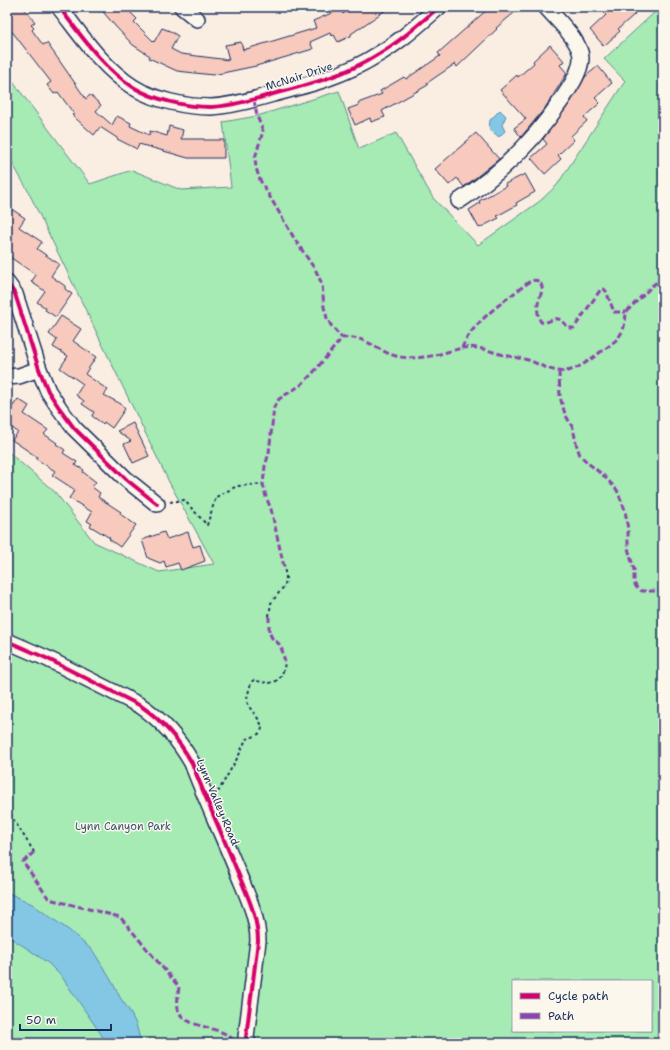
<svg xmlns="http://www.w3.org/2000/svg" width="670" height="1050" viewBox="0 0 670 1050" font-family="'Shantell Sans',sans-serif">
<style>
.green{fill:#a6eab4;stroke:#608c89;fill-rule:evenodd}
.water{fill:#84c7e5;stroke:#5a8aaf}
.building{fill:#f8c9bd;stroke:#1b2f5e}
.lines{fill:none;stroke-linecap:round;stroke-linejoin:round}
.minor-casing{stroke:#1b2f5e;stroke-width:18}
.path{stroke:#1b2f5e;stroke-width:2;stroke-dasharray:3 3;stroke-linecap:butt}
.minor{stroke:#fbf7ec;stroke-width:15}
.quiet{stroke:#8e44ad;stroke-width:3;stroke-dasharray:6 3;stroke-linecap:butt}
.cycleway-casing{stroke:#fbf7ec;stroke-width:6}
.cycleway{stroke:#d6006c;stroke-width:4}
.labels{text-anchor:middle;stroke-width:3;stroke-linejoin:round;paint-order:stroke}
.street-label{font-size:11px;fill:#1b2f5e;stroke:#fbf7ec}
.park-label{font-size:11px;fill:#37546f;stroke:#fbf7ec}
</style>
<rect width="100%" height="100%" fill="#faeee3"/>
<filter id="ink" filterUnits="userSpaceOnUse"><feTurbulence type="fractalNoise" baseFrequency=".025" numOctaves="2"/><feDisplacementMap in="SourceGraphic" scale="8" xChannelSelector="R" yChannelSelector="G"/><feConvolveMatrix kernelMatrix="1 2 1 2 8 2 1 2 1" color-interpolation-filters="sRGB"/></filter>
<g filter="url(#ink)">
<path class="green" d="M653,7h10v1036h-656v-592l48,41 39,50 65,30 55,-8 -45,-82 -142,-293 -20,-35v-80l83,110 42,-14 49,20 50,-3 -8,-65 34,-6 82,-25 20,58 37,-16 37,65 45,47 62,-44 17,-16 68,-104 -21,-22 52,-48zM513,981h138v50h-138z"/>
<path class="water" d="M500,110l6,6 -4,9 3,6 -6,6 -10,-8 1,-9z
M7,892l25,12 38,27 23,20 18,29 10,19 8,11 7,14 5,19h-34l-45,-66 -14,-14 -20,-14 -21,-13z"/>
<path class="building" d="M7,7h16l12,15 -4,3 3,3 -2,2 11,15 4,-2 39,56 4,-4 11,10 -5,6 16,14 5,-9 14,7 -1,3 19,9 1,-4 17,5 2,-10 14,4 -2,9h23v1h20v18h-36l-49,-14 -2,5 -20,-10v-1l-17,-11 -6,8 -22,-20 2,-1 -16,-22 -4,2 -7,-9 4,-3 -44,-57z
M99,7h26l12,12 -3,3 20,20 8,-14 8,3 8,5 -7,13 10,5 48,6 -4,-15 16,-3 2,8 73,-22 -3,-7 28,-12 2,5 9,-7h38l-39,27v2l-13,6 -4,-7 -3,1 -1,-3 -20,9 3,7 -57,17 -43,9 -36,-4 -28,-13 1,-2 -17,-11 -18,-19z
M490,7h31l-25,21 1,1 -40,38 -2,-3 -28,19 1,2 -46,26 3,6 -14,5 -1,-4 -15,7 -7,-16 11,-4 -1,-2 24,-9 -2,-3 24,-14 2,2 34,-23 -2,-3z
M610,7h19l6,7 -17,15 2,2 -16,15 -14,-16 16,-15 -2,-2z
M550,45l14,16 -4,4 7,8 -22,35 -24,29 -7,-9 12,-9 -26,-29 17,-15 1,2 16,-14 -1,-2z
M598,66l14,17 -17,15 5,5 -16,14 3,4 -16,15 3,4 -16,15 3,4 -16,15 -14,-16 16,-14 -4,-5 27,-36 15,-26z
M476,133l23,26 -35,28 -7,-9 -8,7 -14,-16z
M525,174l10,18 -19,11 1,2 -20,11 2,2 -20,10 -10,-18 11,-7 -1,-2 27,-15 -1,-2z
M7,206l18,12 -6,9 23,15 -5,7 22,15 -8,12 14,10v3l7,5 -16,23 -11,-7 1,-2 -9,-6 8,-11 -14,-9 5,-7 -29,-20z
M61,316l20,13 -8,12 23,16 -11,17 23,16 -4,5 17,9 4,5 -13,19 -8,-6 -1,2 -11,-8 2,-4 -12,-8 2,-3 -8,-6 7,-11 -23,-16 8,-12 -15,-9 4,-7 -8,-6z
M18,399l11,7 -5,8 24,16 -4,4 13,9 -1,1 9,6 -2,3 14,9 -2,3 9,5 -1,2 13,10 -4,5 8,6 -2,4 23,15 -1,2 16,11 -16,22 -11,-8 1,-1 -20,-12 2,-2 -5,-3 5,-9 -23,-14 6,-8 -23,-15 3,-4 -19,-12 1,-2 -25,-17 6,-8 -11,-7v-23l6,4z
M133,423l16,33 -16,7 -9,-19 7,-3 -14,-10z
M164,532l3,7 21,-7 5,15 7,-2 5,16 -24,9 -3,-7 -12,4 -2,-6 -4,2 -12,-5 -6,-18z"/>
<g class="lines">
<defs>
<path id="minor" d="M59,7c22,28 43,60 74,80 21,13 53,20 78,20 21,-1 42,-7 62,-13 35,-9 73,-19 104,-39 23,-13 42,-31 62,-48
M182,7l15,12
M459,201c43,-28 76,-61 104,-103 7,-11 17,-25 18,-39 1,-17 -24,-39 -35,-52
M7,283l8,11 24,75 9,22 12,18 14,19 53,52 30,24
M7,377l12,-1 20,-7
M7,641l39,17 95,48c22,15 38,34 51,57 14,37 31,73 46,110 9,22 20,44 20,68l-12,96 2,6"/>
</defs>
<use href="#minor" class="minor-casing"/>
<path class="path" d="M170,502l14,-2 23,25 9,-28 21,-11 26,-2
M269,616l2,-13 14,-18 1,-8 -2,-10
M218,792l21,-37 7,-16c34,-8 3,-25 1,-38 0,-6 3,-13 4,-19l3,-2c18,5 28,5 31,-18
M7,809l27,43"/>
<use href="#minor" class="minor"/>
<path class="quiet" d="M254,100l3,16 6,15 -8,27 1,10 4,12 34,58 22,33 6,13 2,23 3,11 5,9 10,11
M462,348c9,-25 46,-50 67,-66 4,-2 8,-3 11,1 6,6 -2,14 -2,21 -1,6 0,13 3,18 13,2 14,-12 27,6h6l27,-39h3l2,2 8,21h12
M559,372l1,25 5,17 8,14 4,19 3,8 8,8 16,13 13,14 8,20 3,20v18l6,22v13l3,5 5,3h21
M284,567l-13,-58 -5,-12 -3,-13 2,-18 4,-13 5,-46 5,-8 22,-14 11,-11 30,-36c25,-3 32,12 54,18 16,4 35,1 51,-4 11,-3 19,-6 30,-4 9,1 18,5 27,7 8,2 16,3 24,5 14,5 28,15 43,10 12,-4 21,-12 31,-19 17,-12 23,-17 24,-39l27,-27 10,-7
M269,616v16l3,6 7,6 3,6 3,12
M34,852l-11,10 26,37 71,18 59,70c-1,7 -2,16 -1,22 5,21 46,15 58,34"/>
<defs>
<path id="cycleway" d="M59,7c22,28 43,60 74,80 21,13 53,20 78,20 21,-1 42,-7 62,-13 35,-9 73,-19 104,-39 23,-13 42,-31 62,-48
M7,283l8,11 24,75 9,22 12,18 14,19 53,52 30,24
M7,641l39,17 95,48c22,15 38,34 51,57 14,37 31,73 46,110 9,22 20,44 20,68l-12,96 2,6"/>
</defs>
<use href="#cycleway" class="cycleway-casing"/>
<use href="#cycleway" class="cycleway"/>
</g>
</g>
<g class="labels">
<g class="street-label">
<text transform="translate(299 76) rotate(-18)" y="4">McNair Drive</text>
<text transform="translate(218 802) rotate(67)" y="4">Lynn Valley Road</text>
</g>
<g class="park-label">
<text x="123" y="830">Lynn Canyon Park</text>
</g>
</g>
<rect width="670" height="1050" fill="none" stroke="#fbf7ec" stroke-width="24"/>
<rect x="12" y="12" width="646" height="1026" fill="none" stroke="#1b2f5e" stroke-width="1.5" filter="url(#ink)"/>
<rect x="512" y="980" width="140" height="52" fill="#fbf7ec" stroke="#a1a7b3"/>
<rect x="520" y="993" width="20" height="6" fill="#d6006c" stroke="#a1a7b3"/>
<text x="548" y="1000" font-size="12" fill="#1b2f5e">Cycle path</text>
<rect x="520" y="1013" width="20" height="6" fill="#8e44ad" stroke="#a1a7b3"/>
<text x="548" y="1020" font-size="12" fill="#1b2f5e">Path</text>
<path d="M20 1024v6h91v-6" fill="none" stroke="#1b2f5e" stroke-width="2"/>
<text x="26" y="1024" font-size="12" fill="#1b2f5e" stroke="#fbf7ec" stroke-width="3" paint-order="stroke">50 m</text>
</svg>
